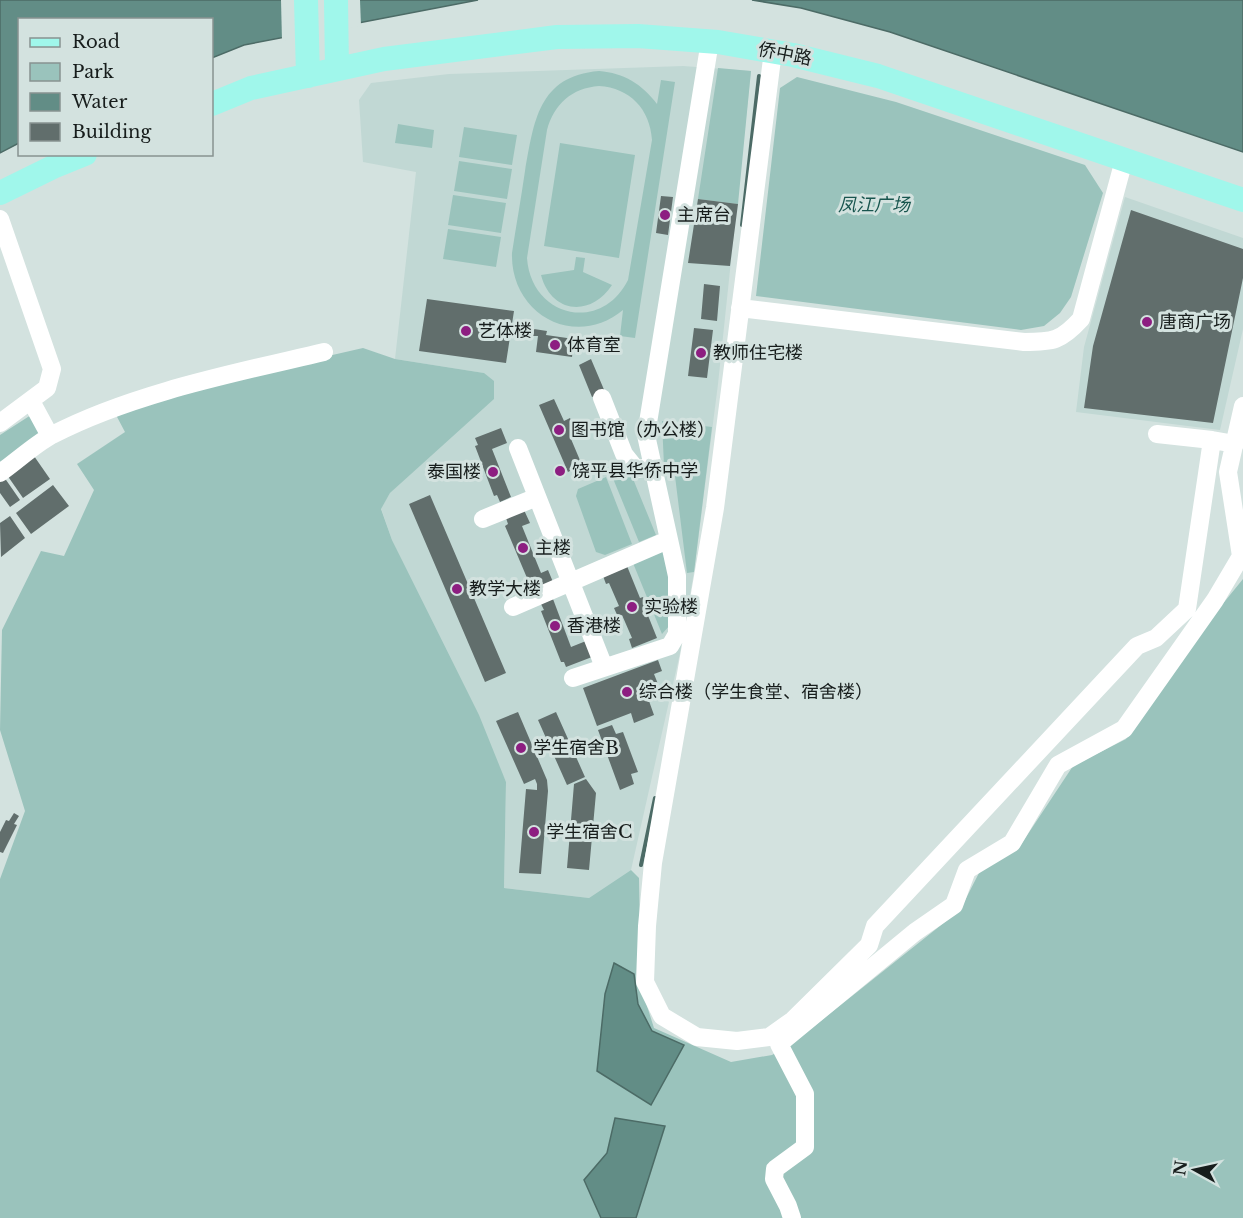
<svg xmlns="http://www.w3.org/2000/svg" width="1243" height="1218" viewBox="0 0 1243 1218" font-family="'Libre Baskerville','Noto Sans SC',serif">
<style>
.built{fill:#c1d8d4}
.green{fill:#9ac3bc;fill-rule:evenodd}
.water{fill:#628d86;stroke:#4c6b66;stroke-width:1.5}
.pier{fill:#d3e2df}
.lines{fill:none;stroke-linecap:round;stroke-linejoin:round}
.stream{stroke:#4c6b66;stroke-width:4}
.building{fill:#616e6c}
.minor{stroke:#fff;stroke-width:18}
.major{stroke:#a0f7eb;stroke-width:24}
.poi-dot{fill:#8d1e81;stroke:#d3e2df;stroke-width:2}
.labels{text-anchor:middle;stroke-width:6;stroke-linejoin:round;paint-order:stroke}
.street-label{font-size:18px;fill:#171d1c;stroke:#d3e2df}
.park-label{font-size:18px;font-style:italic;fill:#18554e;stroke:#d3e2df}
.poi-label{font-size:18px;fill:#171d1c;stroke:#d3e2df;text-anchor:start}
</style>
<rect width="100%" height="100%" fill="#d3e2df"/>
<path class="built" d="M683,66l68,5 -33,313 -24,188 -14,81 -49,217 -42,28 -85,-10 2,-106 -114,-242 -11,-32 9,-15 37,-35 57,-85 -89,-14 21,-187 -53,-10 -4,-62 12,-17 78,-9z
M1125,197l118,41v91l-23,101 -144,-18 8,-65z"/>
<path class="green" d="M718,68l33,3 -13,133 -40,-5z
M599,71c25,2 43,13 58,33l4,-24 14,2 -40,256 -15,-2 3,-26c-48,40 -113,4 -111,-57 4,-27 9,-54 13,-82 9,-49 13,-95 74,-100zM599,86c31,2 51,23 53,54l-24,140c-27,54 -97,37 -101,-22l20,-128c7,-26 25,-42 52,-44z
M797,77l99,25 189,63 18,28 -32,104 -11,16 -16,13 -23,4 -265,-34 24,-208z
M398,124l36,6 -2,18 -37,-5z
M464,127l53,8 -5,30 -53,-8z
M560,143l75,12 -16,103 -75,-12z
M459,161l53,8 -5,30 -53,-8z
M453,195l53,8 -5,30 -53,-8z
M448,229l53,8 -5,30 -53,-8z
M576,257l9,1 -2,14 29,13c-22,33 -61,28 -71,-10l33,-5z
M363,348l32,11 89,14 10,8v18l-104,94 -9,16 11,31 87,175 27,67 -2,106 85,10 42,-28 8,8 2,109 13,41 77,34 41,-7 21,-12 167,-133 20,-39 38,-22 55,-83 53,-27 69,-101 48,-59v639h-1243v-339l25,-68 -25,-81 2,-100 39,-79 23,5 30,-66 -17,-26 48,-32 -9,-17c80,-29 164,-48 247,-67z
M31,415l9,20 -40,31v-31z
M662,421l50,6 -18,145 -7,1 -13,-105 -10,-2z
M629,469l27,66 -17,7 -27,-66z
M606,477l26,67 -27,11 -9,-3 -20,-56 2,-7z
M662,550l10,25 -2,50 -8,9 -29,-71z"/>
<path class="water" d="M0,0h478l-234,45 -32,13v-38h-192l-1,123 -19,10z
M752,0h491v152l-353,-120 -89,-24z
M614,963l20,11 4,30 14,27 32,14 -33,60 -54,-34 8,-77z
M615,1118l50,8 -29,92h-35l-17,-38 23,-27z"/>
<path class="pier" d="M281,0h79l1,26 -79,15z"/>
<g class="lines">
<path class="stream" d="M742,225l17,-149
M641,865l14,-67"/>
</g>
<path class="building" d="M661,196l12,1 -5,38 -12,-2z
M698,199l40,5 -8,62 -42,-3z
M1131,210l112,39v29l-30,145 -129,-15 9,-62z
M704,284l16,2 -3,35 -16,-2z
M427,299l87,12 -8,52 -87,-12z
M694,328l19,2 -6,48 -19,-2z
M534,329l13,2 -1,4 28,4 -2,18 -36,-5 2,-16h-5z
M591,359l14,33 -13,5 -13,-32z
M554,399l10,22 6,-3 8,18 -7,3 11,26 -14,7 -29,-67z
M501,428l6,15 -15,6 19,48 -11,5 -3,-7 -3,1 -19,-50 3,-1 -3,-7z
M34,456l16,23 -27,19 -16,-23z
M4,477l16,23 -10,7 -10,-14v-14z
M53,485l16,21 -38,28 -15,-21z
M430,495l76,178 -21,9 -76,-178z
M524,510l6,13 -8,3 19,47 7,-3 5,12 -17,8 -3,-6 -3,1 -25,-59 3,-2 -2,-6z
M10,516l15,22 -24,19 -1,-34z
M627,566l13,32 3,-1 4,10 -2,1 12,30 -25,10 -3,-9 3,-1 -10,-23 -4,2 -4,-9 5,-2 -10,-23 -3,1 -3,-8z
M553,599l18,48 15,-6 6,16 -26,10 -2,-5h-3l-20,-51 3,-1 -3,-6z
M658,660l4,11 -8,3 4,10 -6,3 4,11 -7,3 5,14 -20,8 -3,-10 -34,13 -14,-38z
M518,712l29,68 1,11 -7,83 -22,-1 7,-84 11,1v-6l-2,-5 -11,5 -28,-63z
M556,712l29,65 -18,8 -29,-65z
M612,725l4,9 7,-2 15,40 -7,2 3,10 -14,6 -22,-60z
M586,779l10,14 -7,77 -22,-2 7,-84z
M14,813l5,3 -5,8 3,1 -14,28 -3,-1v-20l6,-12 3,1z"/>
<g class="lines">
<path class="minor" d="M773,51l-58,457 -62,355 -6,63 -2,56 17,34 35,21 40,4 32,-4 24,-17 76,-75 6,-19 262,-280 19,-8 31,-29 25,-169 23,4
M0,219l52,150 -5,19 -47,35
M740,308l284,34c29,0 37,-1 57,-23l43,-159
M602,398l22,56 12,15 17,-2
M31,401l19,35
M1157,434l55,6
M518,448l86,219
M0,473c17,-12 34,-28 52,-38 81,-42 183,-62 272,-83
M483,519l54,-22
M513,607l155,-67
M573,678l97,-32 7,-12v-58l-31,-141 64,-394
M792,1218l-4,-12 -14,-27 1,-10 30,-22v-53l-26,-50 136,-112 39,-27 13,-35 45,-27 46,-78 66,-36 91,-129 26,-44 -13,-84 15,-66"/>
<path class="major" d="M306,0l2,76
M336,0l1,69
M212,104l39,-16 133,-29 173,-22 81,-1 80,6 75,13 85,21 365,124
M0,193l53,-26 32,-13"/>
</g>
<g class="poi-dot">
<circle cx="665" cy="215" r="6"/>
<circle cx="1147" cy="322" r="6"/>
<circle cx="466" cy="331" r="6"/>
<circle cx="555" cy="345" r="6"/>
<circle cx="701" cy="353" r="6"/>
<circle cx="559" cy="430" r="6"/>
<circle cx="560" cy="471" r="6"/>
<circle cx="493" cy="472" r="6"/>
<circle cx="523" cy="548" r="6"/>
<circle cx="457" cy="589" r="6"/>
<circle cx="632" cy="607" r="6"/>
<circle cx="555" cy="626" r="6"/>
<circle cx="627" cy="692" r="6"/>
<circle cx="521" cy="748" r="6"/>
<circle cx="534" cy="832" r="6"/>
</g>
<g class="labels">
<g class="street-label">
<text transform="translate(785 54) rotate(11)" y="6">侨中路</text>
</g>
<g class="park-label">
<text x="874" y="211">凤江广场</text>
</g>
<g class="poi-label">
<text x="677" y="221">主席台</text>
<text x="1159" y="328">唐商广场</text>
<text x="478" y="337">艺体楼</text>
<text x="567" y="351">体育室</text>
<text x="713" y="359">教师住宅楼</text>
<text x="571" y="436">图书馆（办公楼）</text>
<text x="572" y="477">饶平县华侨中学</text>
<text x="481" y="478" text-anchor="end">泰国楼</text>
<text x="535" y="554">主楼</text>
<text x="469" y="595">教学大楼</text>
<text x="644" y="613">实验楼</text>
<text x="567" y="632">香港楼</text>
<text x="639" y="698">综合楼（学生食堂、宿舍楼）</text>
<text x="533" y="754">学生宿舍B</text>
<text x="546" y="838">学生宿舍C</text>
</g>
</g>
<rect x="18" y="18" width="195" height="138" fill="#d3e2df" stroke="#889391" stroke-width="1.5"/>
<rect x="30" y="38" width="30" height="9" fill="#a0f7eb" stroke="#889391" stroke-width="1.5"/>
<text x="72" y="48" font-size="18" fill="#171d1c">Road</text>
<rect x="30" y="63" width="30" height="18" fill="#9ac3bc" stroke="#889391" stroke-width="1.5"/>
<text x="72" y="78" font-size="18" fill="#171d1c">Park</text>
<rect x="30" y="93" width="30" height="18" fill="#628d86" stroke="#889391" stroke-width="1.5"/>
<text x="72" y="108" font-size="18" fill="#171d1c">Water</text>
<rect x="30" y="123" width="30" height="18" fill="#616e6c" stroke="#889391" stroke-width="1.5"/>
<text x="72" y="138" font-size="18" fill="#171d1c">Building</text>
<g transform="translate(1195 1170) rotate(278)" stroke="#d3e2df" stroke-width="4.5" paint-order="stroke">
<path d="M0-4.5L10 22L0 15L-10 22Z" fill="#171d1c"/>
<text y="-9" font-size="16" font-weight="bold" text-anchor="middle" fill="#171d1c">N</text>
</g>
</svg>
